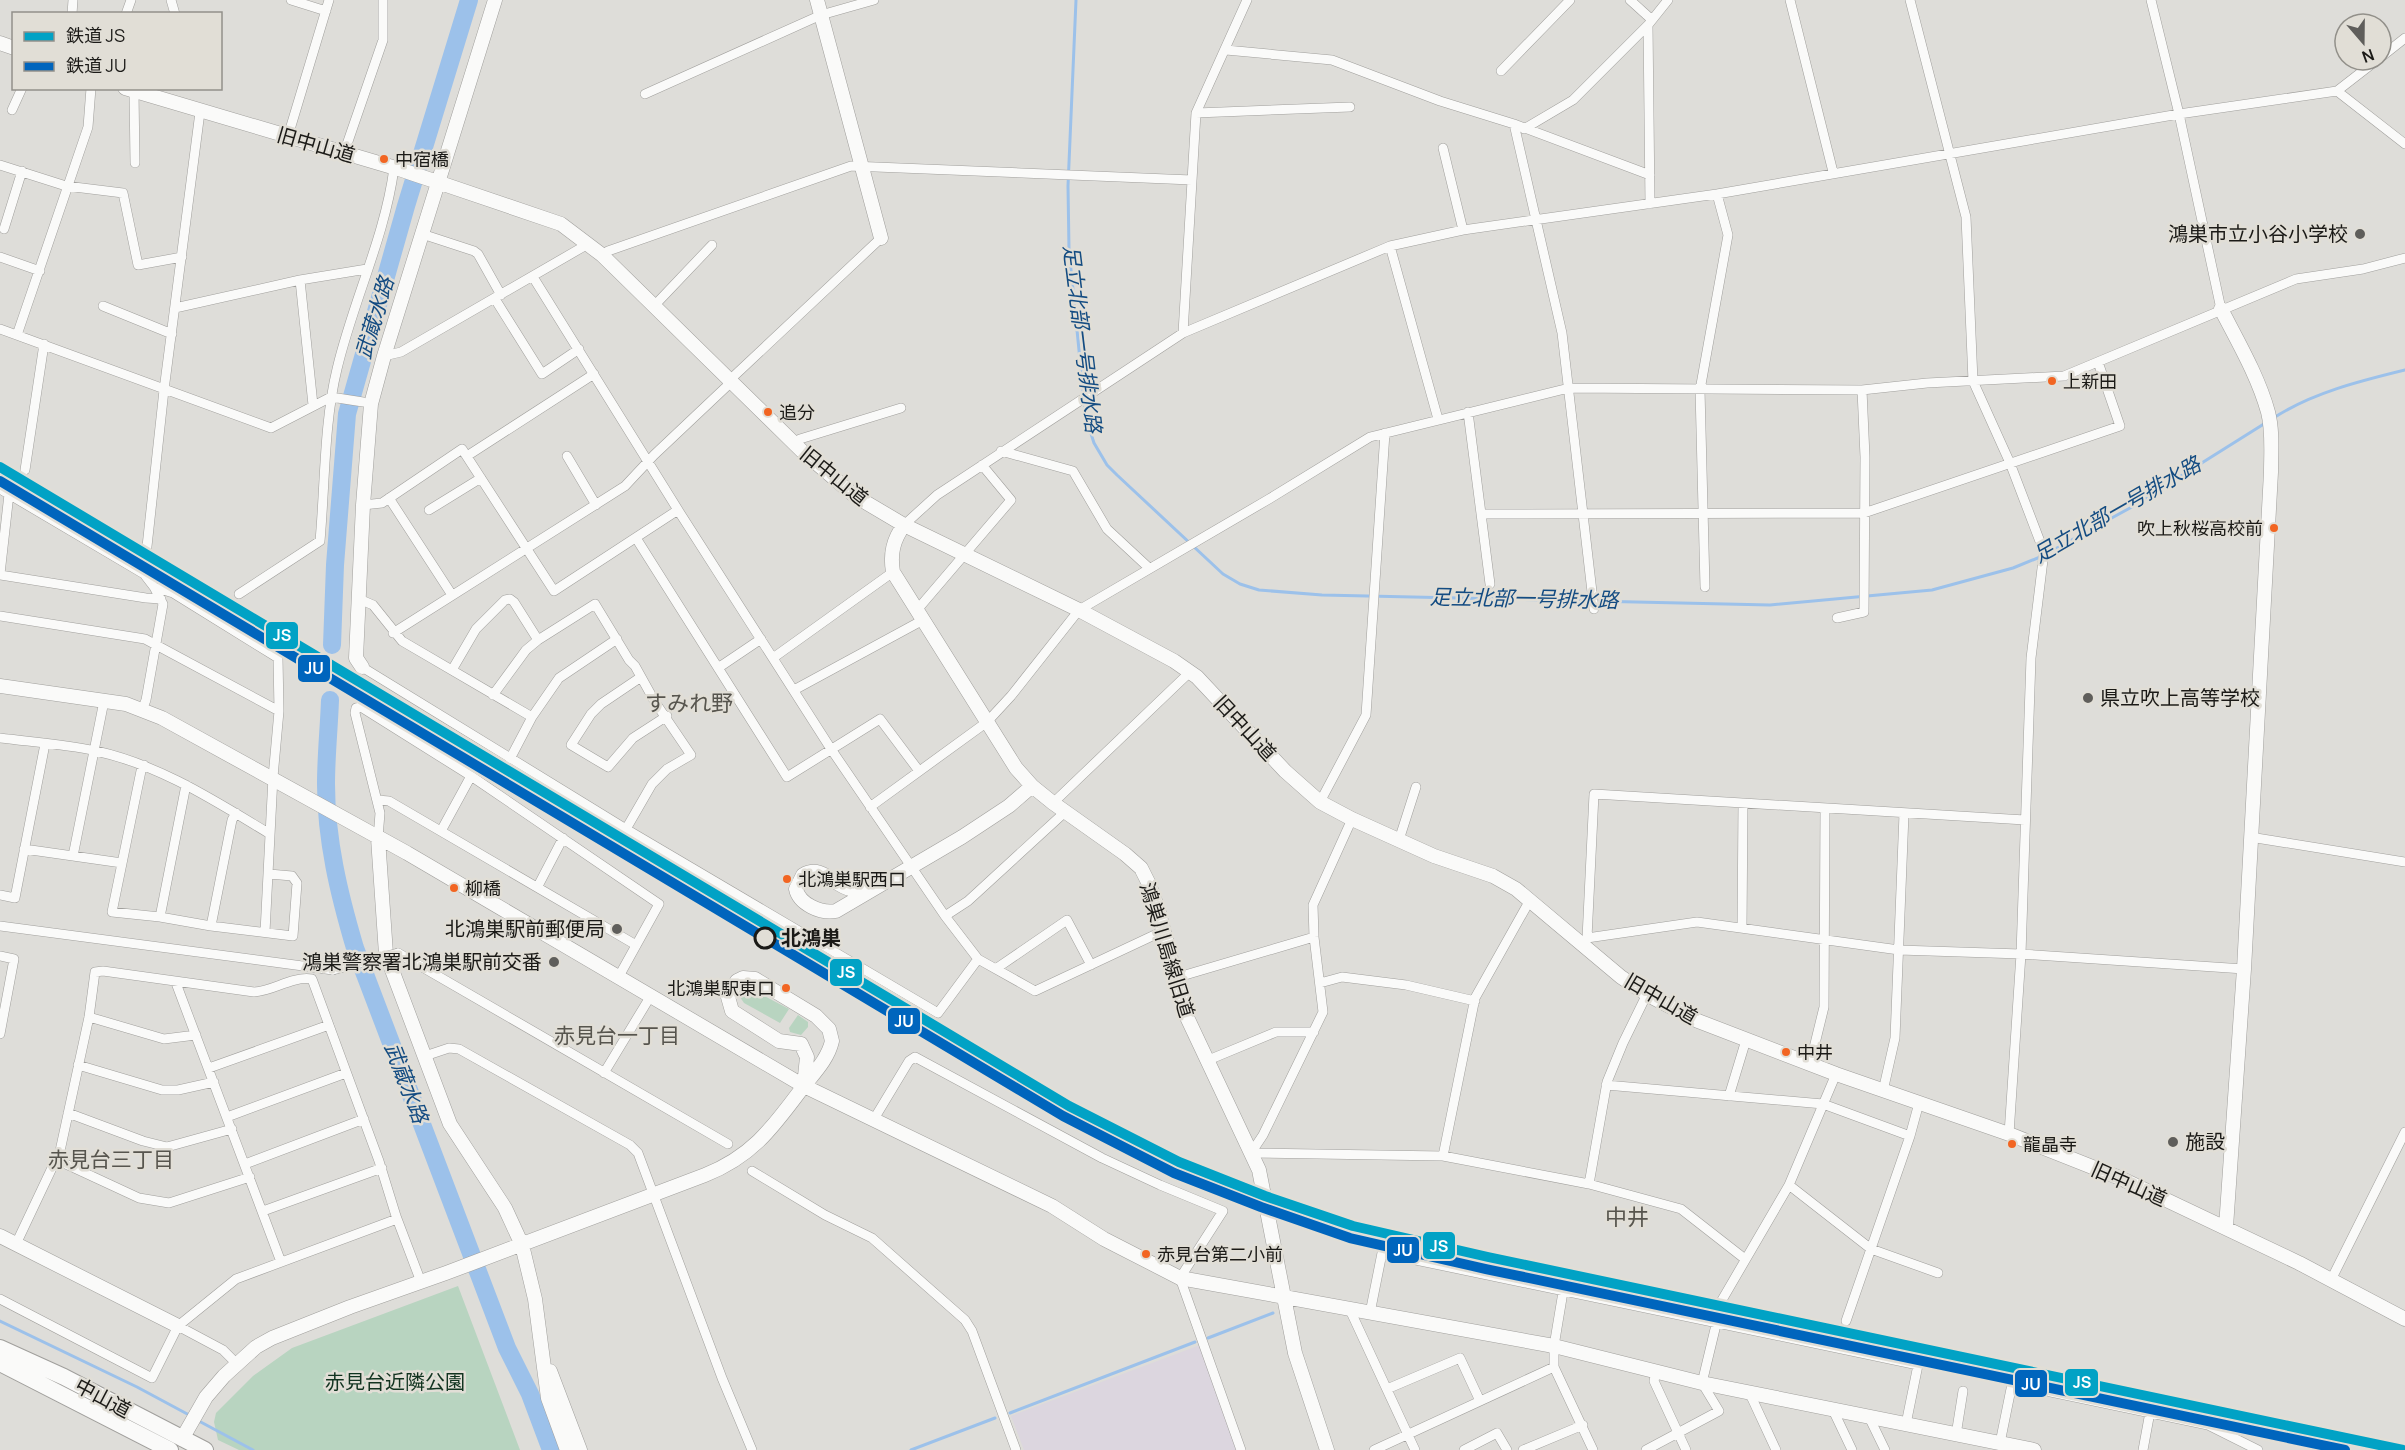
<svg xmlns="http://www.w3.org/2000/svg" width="2405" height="1450" viewBox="0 0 2405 1450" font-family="Manrope,'Noto Sans JP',sans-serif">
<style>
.education{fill:#dcd6df}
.green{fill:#b8d4c0}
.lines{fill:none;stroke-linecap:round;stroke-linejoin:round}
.stream{stroke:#9cc1ea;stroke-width:3}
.river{stroke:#9cc1ea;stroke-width:18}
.street-casing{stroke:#a09f9c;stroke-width:10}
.secondary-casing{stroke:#a09f9c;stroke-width:15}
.highway-casing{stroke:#a09f9c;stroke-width:18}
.street{stroke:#fafaf9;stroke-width:9}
.secondary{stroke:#fafaf9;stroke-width:14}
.highway{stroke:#fafaf9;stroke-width:16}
.street-bridge-casing{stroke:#a09f9c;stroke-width:10;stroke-linecap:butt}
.street-bridge{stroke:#fafaf9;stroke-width:9}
.rail-1-casing{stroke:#e1ded6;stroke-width:15}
.rail-2-casing{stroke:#e1ded6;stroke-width:15}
.rail-1{stroke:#01a2c5;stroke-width:10}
.rail-2{stroke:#0065bd;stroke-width:10}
.bus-dot{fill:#f26522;stroke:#e1ded6;stroke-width:2}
.poi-dot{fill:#5f5e5b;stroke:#e1ded6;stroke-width:2}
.stop-dot{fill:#e1ded6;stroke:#1b1a17;stroke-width:3}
.labels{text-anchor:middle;stroke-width:5;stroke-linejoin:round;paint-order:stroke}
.bus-label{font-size:18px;fill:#1b1a17;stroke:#e1ded6;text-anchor:start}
.street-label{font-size:20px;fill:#1b1a17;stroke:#e1ded6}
.poi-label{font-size:20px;fill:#1b1a17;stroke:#e1ded6;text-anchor:end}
.stop-label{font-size:20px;font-weight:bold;fill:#1b1a17;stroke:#e1ded6;text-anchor:start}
.park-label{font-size:20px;fill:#113320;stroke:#e1ded6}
.water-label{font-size:21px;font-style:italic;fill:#144c82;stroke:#e1ded6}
.neighbourhood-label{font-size:21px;fill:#57554e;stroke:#e1ded6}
.quarter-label{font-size:22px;fill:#57554e;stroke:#e1ded6}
.line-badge{stroke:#e1ded6;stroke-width:2}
.badge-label{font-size:16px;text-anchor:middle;font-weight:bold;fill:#fff}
</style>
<rect width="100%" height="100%" fill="#deddd9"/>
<path class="education" d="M1200,1345l37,105h-213l-13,-34z"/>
<path class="green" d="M747,987l42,22 -9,14 -36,-20 -4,-6z
M798,1015l10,7v5l-7,8 -11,-3 -1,-4z
M458,1286l62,164h-281l-21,-10 -4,-18 2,-9 37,-37 39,-28z"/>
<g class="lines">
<path class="stream" d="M1076,0l-8,186 1,64 14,140 3,28 8,25 13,22 10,10 106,99 17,10 19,6 63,5 448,10 162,-15 81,-22 27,-11
M2272,419c39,-26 88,-38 133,-49
M2046,554l84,-46 137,-86
M0,1321l137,66 54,29
M1208,1338l65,-25
M1010,1413l185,-71
M197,1420l56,30
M911,1450l84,-32"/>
<path class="river" d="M332,645l3,-80 12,-151 59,-208 63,-206
M330,700c-1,28 -4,56 -4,84 0,56 13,110 29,164l152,400 23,46 21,56"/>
<defs>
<path id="street" d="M171,0l4,14
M291,0l35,11
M1630,0l21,19
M1790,0l43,172
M1910,0l56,217 7,164 37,82 34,89 -13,106 -10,296 -12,180
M2151,0l28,114 42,195
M72,14l1,-14
M126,14l5,-14
M1226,50l106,10 108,41 74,23 136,51
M2381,57l24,-19
M1501,71l69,-71
M2337,91l68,53
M134,92l1,71
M645,94l176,-79 53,-15
M12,110l10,-22
M1196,113l154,-6
M1514,124l48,209 32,276
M1524,129l49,-29 75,-75
M288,136l41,-136
M1443,148l20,82
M344,153l39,-113v-40
M0,165l66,21 57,7 15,72 44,-8
M1650,204l-2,-179 20,-25
M4,229l18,-58
M422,234l52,17 4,3 23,41
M1390,246l48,173
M602,255l6,-4 243,-85 341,14
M0,257l40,14
M533,277l145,233 153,239 114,167 33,43 57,32 128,-60
M300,280l13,125
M495,299l47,75 37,-25
M103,306l69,28
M654,306l58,-61
M175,308l125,-28 67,-11
M0,329l271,99 60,-31 32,5
M1183,333l13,-220 51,-113
M17,335l71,-208 3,-39
M384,356l17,-4 187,-108
M1468,412l22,172
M794,443l6,-4 101,-31
M1001,451l72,20 34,58 42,39
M467,456l127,-82
M567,456l29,49
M25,470l19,-126
M0,489l144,85 10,13 9,17 -17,96 -4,10
M389,498l63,97
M363,505l19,-2 80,-54 92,142 124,-81
M429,510l52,-32
M1483,514l381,-1 256,-87 -22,-64
M904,525l33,-30 246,-162 207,-87 73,-16 254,-36 462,-80 158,-23 40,-31
M636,538l151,239 93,-58 39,52
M0,574l9,-80
M144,574l20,-184 36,-278
M0,575l146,23 15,1
M154,587l19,6 105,65 1,53 -6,66 -8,155
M1705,587l-5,-197 28,-155 -11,-41
M239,594l81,-53c5,-55 4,-119 17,-172 16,-68 48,-132 57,-201
M359,599l14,6 29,36 130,76
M917,610l94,-110 -29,-35
M0,616l145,23 134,72
M1837,618l27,-6 1,-155 -3,-67
M393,633l232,-147 29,-31 72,-68 8,-11 147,-138
M773,658l120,-86
M362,667l264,162 312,184 40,-54
M718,668l43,-29
M452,670l24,-41 29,-29 5,-1 4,3 24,38
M641,677l-40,27 -10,10 -20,31 37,22 25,-29 34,-22
M794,690l129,-70
M493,695l33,-45 12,-10 57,-36 34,56 6,6 20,36 36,53 -24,14 -15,15 -26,45
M0,738c32,4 65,6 96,13 64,14 119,50 174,83
M510,759l22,-42 27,-39 58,-39
M144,765l-3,6 -29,141 48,5 51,9 21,-106 4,-7
M377,800l12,1 247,144
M1320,802l46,-87 19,-282
M1053,803l137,-131
M870,807l117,-85 24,-26 68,-86 190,-111 101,-62 199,-49 293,2 65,-7 137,-7 232,-97 67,-10 42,-11
M441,831l30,-55
M2250,837l155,25
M378,838l2,-25 -25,-100 1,-5 5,-1 110,69 188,128 -41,74
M1399,840l17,-53
M24,849l98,14
M73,856l31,-155
M538,886l25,-48
M0,895l15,3 30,-154
M945,916l23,-15 97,-89
M160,917l26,-132
M0,926l333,44
M211,926l82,10 4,-53 -5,-7 -23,-2
M1742,928l1,-124
M1587,938l7,-144 431,26
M1583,943l4,-5 110,-16 202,28 122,4 223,15
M398,953l330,191
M0,956l14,3 -14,75
M997,968l70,-48 24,45
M1175,978l139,-41
M176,983l105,279
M1320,983l22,-6 64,8 69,16
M89,1017l75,22 32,-4
M425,1056l24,-8 10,1 171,96 8,8 84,225 30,72
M1206,1061l70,-29h38
M1810,1064l14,-57 1,-198
M78,1065l84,25h16l36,-8
M209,1068l120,-43
M604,1073l43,-71
M1606,1085l217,19 87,32
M1883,1091l12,-53 9,-224
M1729,1096l17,-56
M68,1113l75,28 24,6 65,-18
M227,1117l119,-44
M874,1119l35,-58 6,-4 187,101 58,27 63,26 -43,67 61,172
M1251,1153l192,3 146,28 92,25 64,50
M1251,1153l12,-18 60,-123 -9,-75 -1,-32 39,-86
M1443,1156l32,-158 55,-98
M57,1160l82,38 30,5 81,-26
M245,1164l119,-45
M752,1171l73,44 47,23 93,82 7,11 44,119
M1589,1184l18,-102 16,-39 24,-49
M1789,1185l82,64 67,24
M263,1211l119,-43
M16,1244l44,-93 29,-134 6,-45 8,-1 151,21c20,-1 37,-16 58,-13l67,182 17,55 25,66
M2331,1280l74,-148
M1563,1292l-9,54v21l39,83
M0,1299l152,79 26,-52 58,-47 161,-60
M1350,1310l65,140
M1370,1313l12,-60 536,112 -12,59
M1846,1321l64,-185 9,-33
M178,1326l45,24 13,13
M1656,1372l-2,9 32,69
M1387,1389l73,-31 20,43
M1750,1394l26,56
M1833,1410l19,40
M1869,1417l16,33
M1956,1435l7,-44
M2000,1443l12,-59 196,41 50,25
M1374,1450l180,-83
M1464,1450l33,-17 10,17
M1523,1450l60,-25
M1646,1450l73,-39 -17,-28 20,-83 67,-115 47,-111
M2143,1450l7,-38"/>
<path id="secondary" d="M817,0l64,238
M0,43l14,5
M125,88l274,81 162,55 41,31 200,196 53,45 49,29 175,85 95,51 23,16 88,94 35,31 32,17 82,37 59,20 23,13 105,88 27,18 50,26 138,53 173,60 111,44 179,85 106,56
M2221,309c17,33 37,67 47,103 5,19 3,41 3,60l-27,497 -18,258
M904,525c-11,15 -14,29 -11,47l123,196 16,18 21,17 72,51 16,14 8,16 9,25 27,104 74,157 36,183 32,97
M362,667l-6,-9 7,-153 8,-101 13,-48 111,-356
M0,686l126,18 36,14 245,135 397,233 248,120 52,33 76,39 374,68 148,37 332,67
M378,838l8,116 64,170 55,84 17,37 13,54 13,99 19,52
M878,885c-9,3 -18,6 -28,4 -17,-4 -28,-25 -47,-14l-7,14c3,15 25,25 40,22l126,-74 47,-31 23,-20
M0,1236l178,90
M550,1371l30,79
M182,1439l24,-42 18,-21 32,-29 16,-9 78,-31 96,-34 259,-98c48,-19 68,-48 98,-88 11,-14 25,-28 29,-46l-3,-12 -13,-13 -61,-37 -12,-1 -6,3 -9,16 4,14 47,30 22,3 6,13 -3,29"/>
<path id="highway" d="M0,1348l64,29 141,73
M0,1363l170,87"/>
</defs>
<use href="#street" class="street-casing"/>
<use href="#secondary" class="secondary-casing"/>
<use href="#highway" class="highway-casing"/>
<use href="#street" class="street"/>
<use href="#secondary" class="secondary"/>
<use href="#highway" class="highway"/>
<defs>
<path id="street-bridge" d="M333,970l65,-17"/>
</defs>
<use href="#street-bridge" class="street-bridge-casing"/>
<use href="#street-bridge" class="street-bridge"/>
<defs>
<path id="rail-1" d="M0,467l1069,639 110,56 86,34 88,30 135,31 915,193"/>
<path id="rail-2" d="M0,481l1063,635 111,57 87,34 89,31 136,31 859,181"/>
</defs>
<use href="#rail-1" class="rail-1-casing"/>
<use href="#rail-2" class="rail-2-casing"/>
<use href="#rail-1" class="rail-1"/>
<use href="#rail-2" class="rail-2"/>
</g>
<g class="bus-dot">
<circle cx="384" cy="159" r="5"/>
<circle cx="2052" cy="381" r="5"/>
<circle cx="768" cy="412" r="5"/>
<circle cx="2274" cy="528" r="5"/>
<circle cx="787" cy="879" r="5"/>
<circle cx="454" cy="888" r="5"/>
<circle cx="786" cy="988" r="5"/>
<circle cx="1786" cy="1052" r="5"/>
<circle cx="2012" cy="1144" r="5"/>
<circle cx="1146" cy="1254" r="5"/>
</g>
<g class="poi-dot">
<circle cx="2360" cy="234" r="6"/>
<circle cx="2088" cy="698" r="6"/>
<circle cx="617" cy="929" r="6"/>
<circle cx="554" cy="962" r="6"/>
<circle cx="2173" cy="1142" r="6"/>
</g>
<circle class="stop-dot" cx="765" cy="938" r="10"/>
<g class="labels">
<g class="bus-label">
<text x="395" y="166">中宿橋</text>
<text x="2063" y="388">上新田</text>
<text x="779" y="419">追分</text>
<text x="2263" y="535" text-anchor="end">吹上秋桜高校前</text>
<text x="798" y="886">北鴻巣駅西口</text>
<text x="465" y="895">柳橋</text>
<text x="775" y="995" text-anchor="end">北鴻巣駅東口</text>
<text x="1797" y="1059">中井</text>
<text x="2023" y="1151">龍晶寺</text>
<text x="1157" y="1261">赤見台第二小前</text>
</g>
<g class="street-label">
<text transform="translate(316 145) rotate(16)" y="7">旧中山道</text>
<text transform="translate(834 476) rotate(39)" y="7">旧中山道</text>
<text transform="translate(1245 728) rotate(47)" y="7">旧中山道</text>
<text transform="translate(1167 950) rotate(73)" y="7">鴻巣川島線旧道</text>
<text transform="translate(1661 999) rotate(30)" y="7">旧中山道</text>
<text transform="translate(2129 1184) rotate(24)" y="7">旧中山道</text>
<text transform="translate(103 1398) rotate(28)" y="7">中山道</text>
</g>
<g class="poi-label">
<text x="2348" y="241">鴻巣市立小谷小学校</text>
<text x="2100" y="705" text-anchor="start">県立吹上高等学校</text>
<text x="605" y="936">北鴻巣駅前郵便局</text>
<text x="542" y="969">鴻巣警察署北鴻巣駅前交番</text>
<text x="2185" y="1149" text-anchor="start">施設</text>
</g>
<g class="stop-label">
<text x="781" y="945">北鴻巣</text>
</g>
<g class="park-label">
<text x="395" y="1389">赤見台近隣公園</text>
</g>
<g class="water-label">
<text transform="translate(375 318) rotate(-73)" y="7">武蔵水路</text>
<text transform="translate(1082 339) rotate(83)" y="7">足立北部一号排水路</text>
<text transform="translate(2117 510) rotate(-30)" y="7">足立北部一号排水路</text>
<text transform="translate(1524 599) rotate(1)" y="7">足立北部一号排水路</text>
<text transform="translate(406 1083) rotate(69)" y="7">武蔵水路</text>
</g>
<g class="neighbourhood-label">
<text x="617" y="1043">赤見台一丁目</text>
<text x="111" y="1167">赤見台三丁目</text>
</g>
<g class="quarter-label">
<text x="689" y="711">すみれ野</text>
<text x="1627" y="1225">中井</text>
</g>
</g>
<g class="line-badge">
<rect x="265" y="621" width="34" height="29" rx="6" fill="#01a2c5"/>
<rect x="297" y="654" width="34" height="29" rx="6" fill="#0065bd"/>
<rect x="829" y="958" width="34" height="29" rx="6" fill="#01a2c5"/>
<rect x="887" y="1007" width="34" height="28" rx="6" fill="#0065bd"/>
<rect x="1422" y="1231" width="34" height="29" rx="6" fill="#01a2c5"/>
<rect x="1386" y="1236" width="34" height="28" rx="6" fill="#0065bd"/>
<rect x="2064" y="1368" width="35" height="29" rx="6" fill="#01a2c5"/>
<rect x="2014" y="1369" width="34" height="29" rx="6" fill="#0065bd"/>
</g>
<g class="badge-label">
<text x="282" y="641">JS</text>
<text x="314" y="674">JU</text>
<text x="846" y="978">JS</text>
<text x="904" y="1027">JU</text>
<text x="1439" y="1252">JS</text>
<text x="1403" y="1256">JU</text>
<text x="2082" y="1388">JS</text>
<text x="2031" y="1390">JU</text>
</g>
<rect x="12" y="12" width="210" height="78" fill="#e1ded6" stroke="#92908a" stroke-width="1.5"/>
<rect x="24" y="32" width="30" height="9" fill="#01a2c5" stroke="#92908a" stroke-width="1.5"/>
<text x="66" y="42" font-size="18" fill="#1b1a17">鉄道 JS</text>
<rect x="24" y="62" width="30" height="9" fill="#0065bd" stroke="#92908a" stroke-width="1.5"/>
<text x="66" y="72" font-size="18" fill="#1b1a17">鉄道 JU</text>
<g transform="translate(2363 42) rotate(160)"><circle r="28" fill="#e1ded6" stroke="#92908a" stroke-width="1.5"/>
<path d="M0-4.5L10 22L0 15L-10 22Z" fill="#5f5e5b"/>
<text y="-9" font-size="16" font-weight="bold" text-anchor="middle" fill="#1b1a17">N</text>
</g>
</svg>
